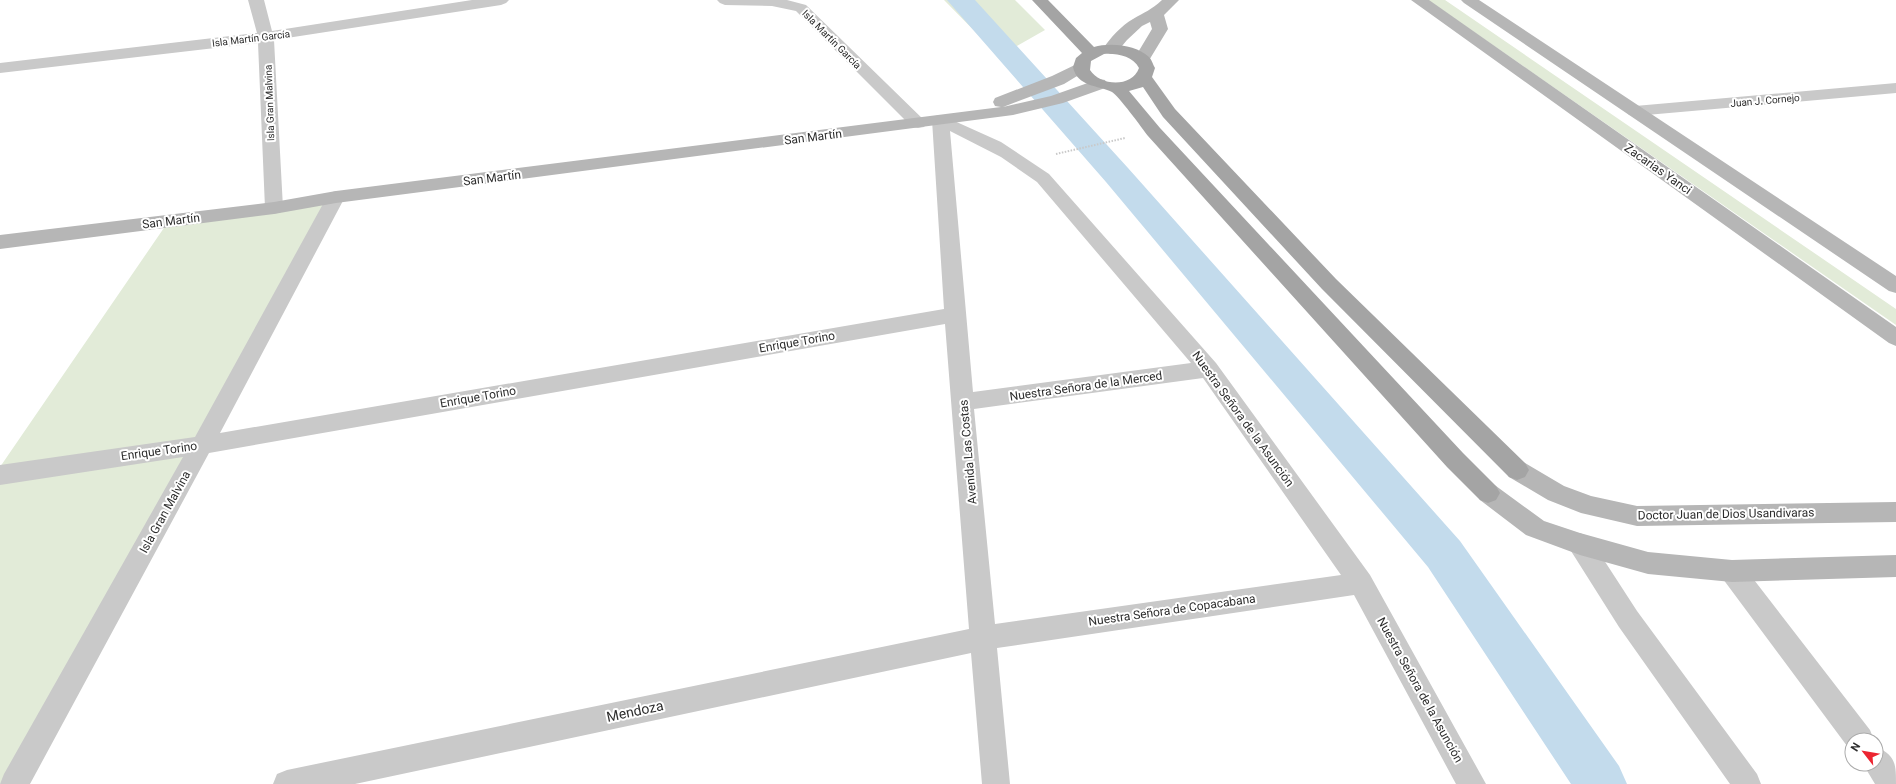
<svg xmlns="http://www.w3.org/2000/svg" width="1896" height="784" viewBox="0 0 1896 784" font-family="Roboto,sans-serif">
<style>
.green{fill:#e2ebd8}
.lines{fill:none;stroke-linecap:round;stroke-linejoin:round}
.canal{fill:#c3dbec;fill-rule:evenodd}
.path{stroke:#c9c9c9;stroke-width:2;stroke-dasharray:1.5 1.5;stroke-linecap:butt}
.lane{fill:#c9c9c9;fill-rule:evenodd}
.street{fill:#c9c9c9;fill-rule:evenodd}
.secondary{fill:#b6b6b6;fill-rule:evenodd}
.primary{fill:#a4a4a4;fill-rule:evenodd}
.labels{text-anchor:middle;stroke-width:4;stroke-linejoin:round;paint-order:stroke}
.far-street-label{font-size:10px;fill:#2c2c2c;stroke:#fff}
.street-label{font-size:12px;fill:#2c2c2c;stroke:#fff}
.near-street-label{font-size:14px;fill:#2c2c2c;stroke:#fff}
</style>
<rect width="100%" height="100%" fill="#fff"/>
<path class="green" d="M944,0h71l30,30 -46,26z
M1428,0h17l451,309v16z
M333,199l-333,585v-317l168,-245z"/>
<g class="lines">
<path class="canal" d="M947,0h28l153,168 332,373 159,225 8,18h-56l-143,-217 -322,-385z"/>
<path class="path" d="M1056,154l69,-16"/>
<path class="lane" d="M1732,560l9,3 129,167 4,10h-22v10h-2l-127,-171 -4,-8 4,-8z
M1876,747c20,8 20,18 20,37h-21l-12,-20h13z"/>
<path class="street" d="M248,0h16l8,31 200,-31h37l-3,3 -5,2 -227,35 9,168 -2,4 -7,2 -7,-2 -2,-4 -7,-165 -258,30v-10l257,-30z
M717,0h70l19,5 121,118 -3,4 -6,1 -6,-1 -116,-116 -24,-5 -47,-1 -5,-2z
M1896,83v10l-261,23 -6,-1 -3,-4 3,-4 6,-1z
M941,115l60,27 48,32 167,189 154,212 116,209h-30l-102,-189 -357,53 13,136h-28l-11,-131 -616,131h-82l4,-10 10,-4 682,-141 -24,-305 -736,129 -179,331h-30l4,-10 179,-317 -183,28v-20l195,-28 134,-244 7,-2 7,2 2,4 -125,236 724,-124 -12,-189 3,-4zM950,131l51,26 36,25 154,181 -218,29zM1203,378l138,197 -346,49 -21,-215z
M1580,533l9,4 48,74 120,163 4,10h-31l-111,-157 -48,-76 -3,-7 3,-7z"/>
<path class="secondary" d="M1162,0h17l-15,15 4,14 -20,33 -6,2 -6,-2 -2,-3 18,-30 -2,-7 -8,4 -15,14 -10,12 -6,2 -6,-2 -2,-3c7,-11 18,-23 30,-30 12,-7 18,-9 29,-19z
M1411,0h18l467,327v19l-7,-3z
M1461,0h18l417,276v17l-7,-2 -425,-288z
M1081,62l6,2 2,3 -2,3 -23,14 -61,23 48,-11 48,-17 6,1 2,4 -2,4 -42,15 -50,12 -677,88 -62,11 -274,35v-14l274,-33 62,-11 665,-84 -6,-1 -2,-4 2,-4 57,-22z
M1517,460l8,3 39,23 27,10 46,10 259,-4v20l-259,4 -56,-13 -33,-13 -39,-23 -4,-7 4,-7z
M1488,483l8,3 48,35 36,12 68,19 84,8 164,-5v22l-164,5 -84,-8 -68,-19 -54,-20 -46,-35 -4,-7 4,-7z"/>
<path class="primary" d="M1032,0h16l46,47c16,-5 43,-2 55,10 3,3 4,8 6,11l-3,9 23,32 161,170 189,184 4,7 -4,7 -8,3 -8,-3 -187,-188 -159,-172 -20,-30 -14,4 31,37 303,325 33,33 4,7 -4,7 -8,3 -8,-3 -33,-33 -299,-331c-6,-8 -30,-41 -36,-44 -14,-7 -35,-5 -39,-25l3,-9 6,-5zM1104,54c12,-1 29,2 35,14 -7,20 -39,18 -49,2l1,-9z"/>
</g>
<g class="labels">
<g class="far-street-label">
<text transform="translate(251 38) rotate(-7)" y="4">Isla Martín García</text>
<text transform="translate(832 39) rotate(45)" y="4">Isla Martín García</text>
<text transform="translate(1765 100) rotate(-5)" y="4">Juan J. Cornejo</text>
<text transform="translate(269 103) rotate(-92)" y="4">Isla Gran Malvina</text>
</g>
<g class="street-label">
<text transform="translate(813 137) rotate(-7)" y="4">San Martín</text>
<text transform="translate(1658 169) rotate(35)" y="4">Zacarias Yanci</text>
<text transform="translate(492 178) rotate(-7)" y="4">San Martín</text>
<text transform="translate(171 221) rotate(-7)" y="4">San Martín</text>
<text transform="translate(797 342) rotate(-10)" y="4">Enrique Torino</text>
<text transform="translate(1086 386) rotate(-8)" y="4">Nuestra Señora de la Merced</text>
<text transform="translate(478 397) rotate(-10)" y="4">Enrique Torino</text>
<text transform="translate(1243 419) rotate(54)" y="4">Nuestra Señora de la Asunción</text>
<text transform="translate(159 451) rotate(-8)" y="4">Enrique Torino</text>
<text transform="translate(968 452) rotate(-95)" y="4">Avenida Las Costas</text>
<text transform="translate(165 512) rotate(-61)" y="4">Isla Gran Malvina</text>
<text transform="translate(1726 514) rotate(-1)" y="4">Doctor Juan de Dios Usandivaras</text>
<text transform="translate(1172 610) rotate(-8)" y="4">Nuestra Señora de Copacabana</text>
<text transform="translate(1420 690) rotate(61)" y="4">Nuestra Señora de la Asunción</text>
</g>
<g class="near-street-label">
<text transform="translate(635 711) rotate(-12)" y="5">Mendoza</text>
</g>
</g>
<g transform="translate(1864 752) rotate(301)"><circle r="19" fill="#ffffff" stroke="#ababab"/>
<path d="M0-3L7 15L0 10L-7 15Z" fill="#ec2531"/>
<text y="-6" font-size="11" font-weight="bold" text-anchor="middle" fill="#2c2c2c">N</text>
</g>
</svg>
